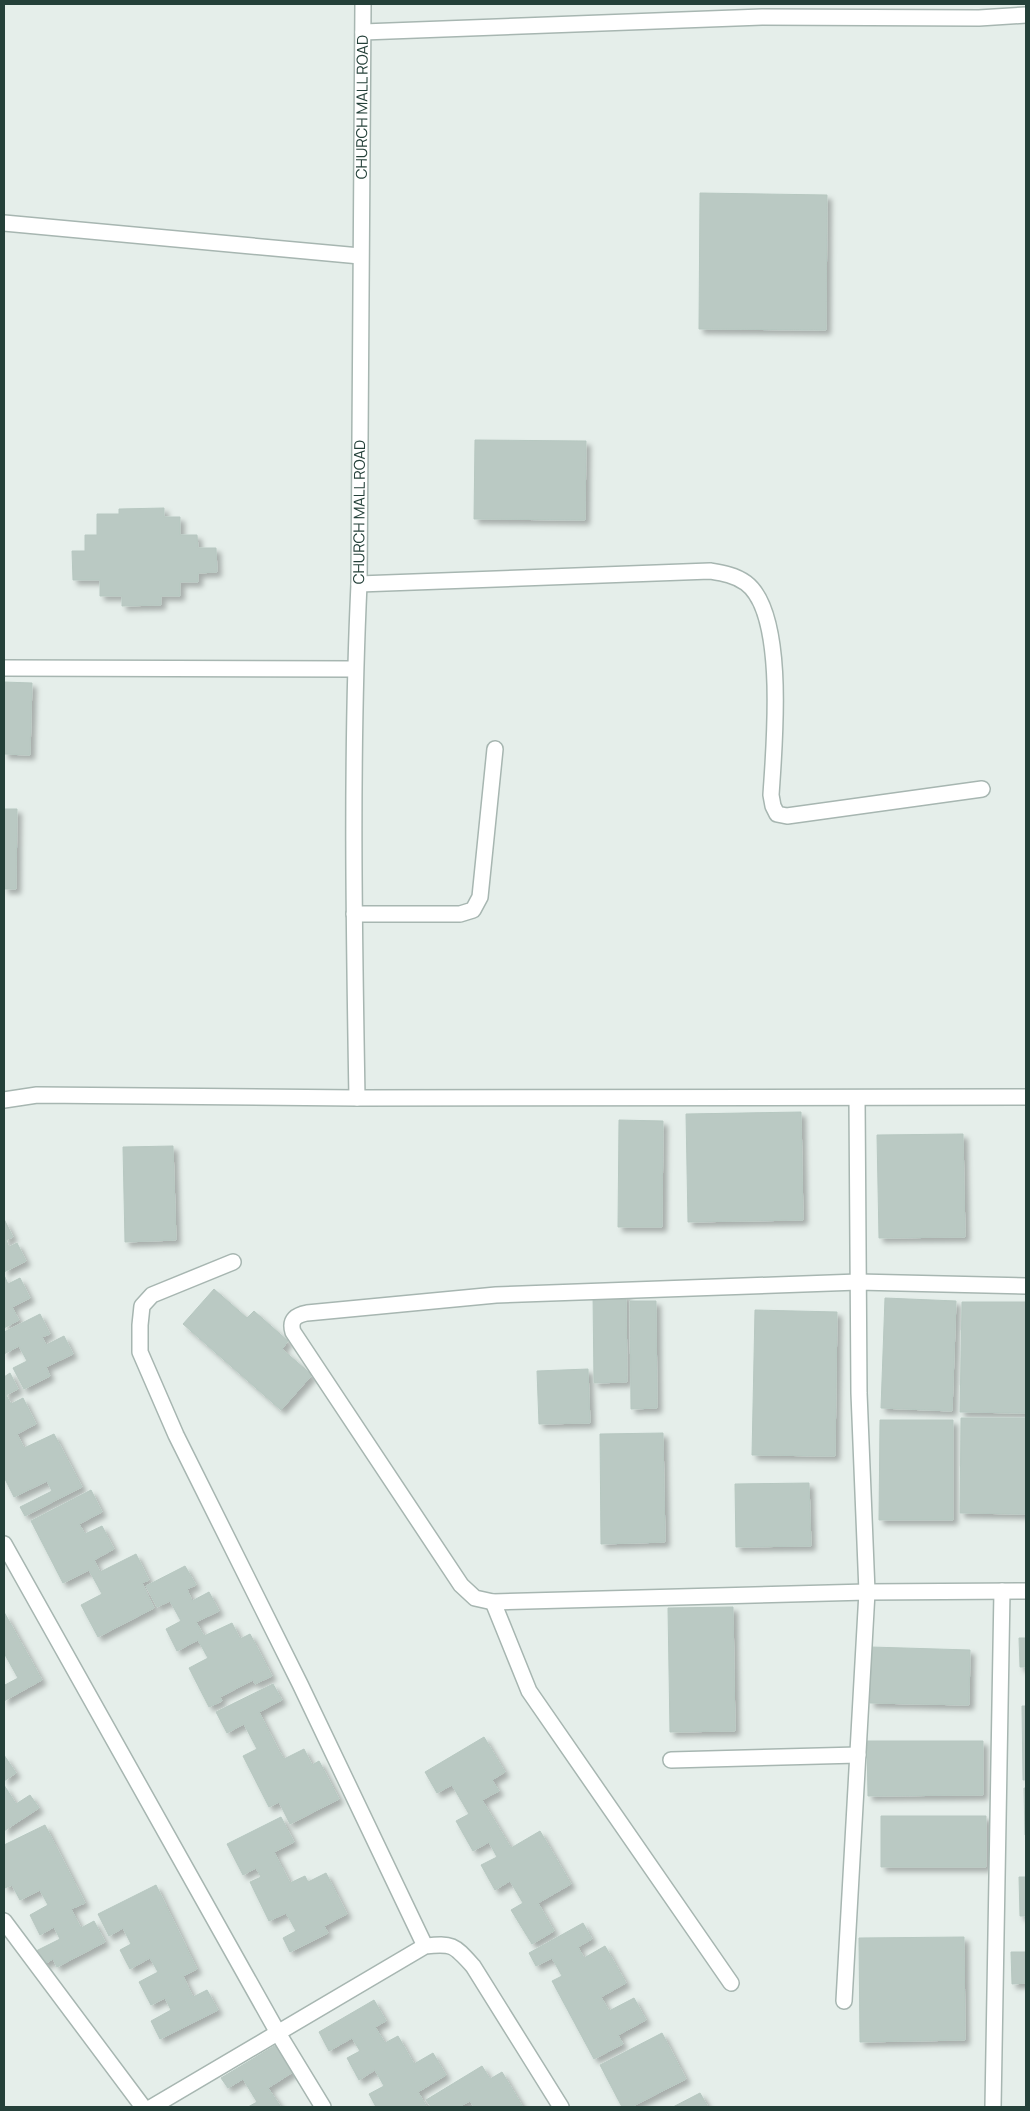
<svg xmlns="http://www.w3.org/2000/svg" width="1030" height="2111" viewBox="0 0 1030 2111" font-family="Manrope,sans-serif">
<style>
.building{fill:#bac9c3;stroke:#b7c8c1;filter:url(#shadow)}
.lines{fill:none;stroke-linecap:round;stroke-linejoin:round}
.minor-casing{stroke:#a7b6b1;stroke-width:18}
.minor{stroke:#fff;stroke-width:15}
.labels{text-anchor:middle;stroke-width:5;stroke-linejoin:round;paint-order:stroke}
.street-label{font-size:15px;fill:#244039;stroke:#f6faf8}
</style>
<defs>
<filter id="shadow"><feDropShadow dx="4.5" dy="4.5" stdDeviation="2.5" flood-color="#0004"/></filter>
</defs>
<rect width="100%" height="100%" fill="#e5eeea"/>
<path class="building" d="M700,193l127,2 -1,135 -127,-1z
M475,440l111,1 -1,79 -111,-1z
M164,508v9h16v18h17l1,13h18l1,24 -19,1v9h-18v14h-19v9l-39,1v-10h-22v-16h-27l-1,-29h13v-16h12v-21h22v-5z
M4,682l28,1 -2,72 -26,-1z
M4,809h13l-1,80h-12z
M801,1112l2,108 -115,2 -2,-108z
M619,1120l44,1 -1,106h-44z
M963,1134l2,103 -86,1 -2,-103z
M173,1146l3,94 -51,2 -2,-95z
M4,1219l9,18 -7,3 3,7 8,-4 9,18 -22,11z
M4,1275l4,9 12,-6 10,20 -18,9 7,13 -15,8z
M214,1289l33,29 7,-7 34,30 -6,8 30,26 -31,35 -98,-86z
M593,1294h33l1,88 -33,1z
M885,1298l71,3 -4,110 -71,-3z
M630,1301h26l1,107 -26,1z
M962,1302h64v111l-66,-1z
M755,1310l82,2 -2,144 -83,-1z
M40,1314l10,20 -8,3 4,8 18,-9 9,18 -27,13 4,9 -26,13 -11,-21 14,-7 -8,-15 -15,8v-22z
M588,1369l2,54 -51,1 -2,-53z
M10,1373l8,16 -12,6 5,9 12,-6 13,26 -19,10 7,14 30,-14 28,53 -57,29 -5,-9 32,-16 -5,-10 -33,16 -10,-20v-100z
M961,1418h65v96l-66,-1z
M880,1420h73v100h-74z
M663,1433l2,109 -64,2 -1,-110z
M809,1483l2,63 -75,1 -1,-63z
M91,1490l11,22 -23,12 6,10 17,-8 12,23 -20,11 6,12 36,-18 13,26 -7,3 12,25 -56,29 -17,-32 21,-11 -13,-24 -26,13 -32,-62z
M185,1566l11,19 -9,4 5,12 17,-9 10,19 -23,11 8,14 28,-13 8,16 10,-5 22,42 -17,8 -2,-4 -33,17 2,4 -13,6 -20,-39 19,-10 -10,-18 -21,11 -11,-22 15,-8 -11,-20 -13,6 -11,-21z
M733,1607l2,124 -65,1 -2,-124z
M4,1612l38,68 -38,21v-19l1,3 13,-7 -14,-25z
M1019,1638h7v29h-6z
M871,1647l99,3 -1,55 -99,-2z
M273,1684l9,16 -23,12 20,39 5,8 20,-10 8,16 7,-4 20,38 -49,25 -11,-22 -10,5 -26,-51 14,-7 -13,-25 -17,9 -11,-21z
M1022,1706h4v74h-3z
M484,1737l21,35 -13,8 7,11 -17,9 29,48 29,-17 31,53 -33,19 16,28 -22,13 -21,-34 12,-7 -13,-22 -15,9 -14,-25 16,-8 -8,-15 -16,9 -17,-30 13,-7 -17,-29 -15,8 -12,-21z
M867,1741h116v54l-115,1z
M4,1755l12,18 -12,8z
M4,1785l12,19 14,-9 9,13 -35,23z
M1024,1788h2v47h-1z
M881,1816h105v51h-105z
M281,1817l13,25 -20,10 16,31 15,-7 3,6 18,-9 21,41 -23,12 4,7 -38,19 -7,-14 13,-7 -10,-18 -17,8 -19,-39 11,-5 -5,-9 -13,7 -16,-31z
M45,1825l40,78 -14,6 10,19 13,-7 11,21 -48,25 -4,-8 -10,6 -7,-14 24,-12 -6,-12 -14,8 -10,-20 18,-10 -8,-15 -20,10 -8,-15 -7,3 -1,-3v-40z
M1019,1877h7v39h-6z
M156,1885l41,84 -14,7 10,21 14,-7 11,20 -58,29 -9,-18 20,-11 -6,-12 -14,7 -12,-23 19,-10 -8,-14 -20,11 -10,-19 11,-6 -8,-16 -14,8 -11,-22z
M583,1923l9,16 -14,8 6,11 21,-12 21,37 -25,14 8,14 25,-13 12,22 -28,15 5,9 -29,15 -42,-78 10,-5 -10,-18 -16,8 -7,-13z
M964,1937l1,103 -105,2 -1,-104z
M1011,1952h15v31l-14,1z
M374,2000l12,21 -11,6 10,16 13,-7 16,28 19,-11 13,22 -28,17 9,15h-51l-7,-13 15,-8 -9,-16 -16,10 -12,-22 13,-7 -8,-13 -23,13 -10,-19z
M662,2033l24,46 -55,28h-9l-22,-42z
M276,2045l17,27 -25,16 13,19h-33l9,-5 -14,-23 -15,9 -7,-10z
M482,2066l8,13 12,-7 21,35h-49l-4,-6 -8,4 1,2h-32l-5,-7z
M700,2093l8,14h-35z"/>
<g class="lines">
<defs>
<g id="minor">
<path d="M363,32l399,-15 217,1 47,-3"/>
<path d="M4,223l356,33"/>
<path d="M359,584l351,-13c12,2 25,4 36,12 41,31 28,164 25,212l2,11 4,8 10,2 195,-27"/>
<path d="M4,668l351,1"/>
<path d="M354,914h106l13,-4 7,-13 15,-148"/>
<path id="s1" d="M357,1098c-3,-171 -6,-343 2,-514l4,-580"/>
<path d="M4,1100l33,-5 320,3 669,-1"/>
<path d="M233,1262l-81,33 -10,11 -2,19v27l36,83 124,249 125,262"/>
<path d="M1026,1286l-168,-4 -362,13 -189,18c-10,2 -18,6 -14,19l168,253 14,13 18,4 374,-10 159,-1"/>
<path d="M4,1544l274,489 45,74"/>
<path d="M493,1602l36,89 202,292"/>
<path d="M671,1760l187,-5"/>
<path d="M4,1921l139,186"/>
<path d="M844,2001l23,-409 -8,-199 -2,-295"/>
<path d="M152,2107l273,-161c28,-3 29,-1 48,20l88,141"/>
<path d="M993,2107l9,-516"/>
</g>
</defs>
<use href="#minor" class="minor-casing"/>
<use href="#minor" class="minor"/>
</g>
<g class="labels">
<g class="street-label">
<text dy="5" stroke="none"><textPath href="#s1" startOffset="991">CHURCH MALL ROAD</textPath></text>
<text dy="5" stroke="none"><textPath href="#s1" startOffset="586">CHURCH MALL ROAD</textPath></text>
</g>
</g>
<rect width="1030" height="2111" fill="none" stroke="#244039" stroke-width="10"/>
</svg>
